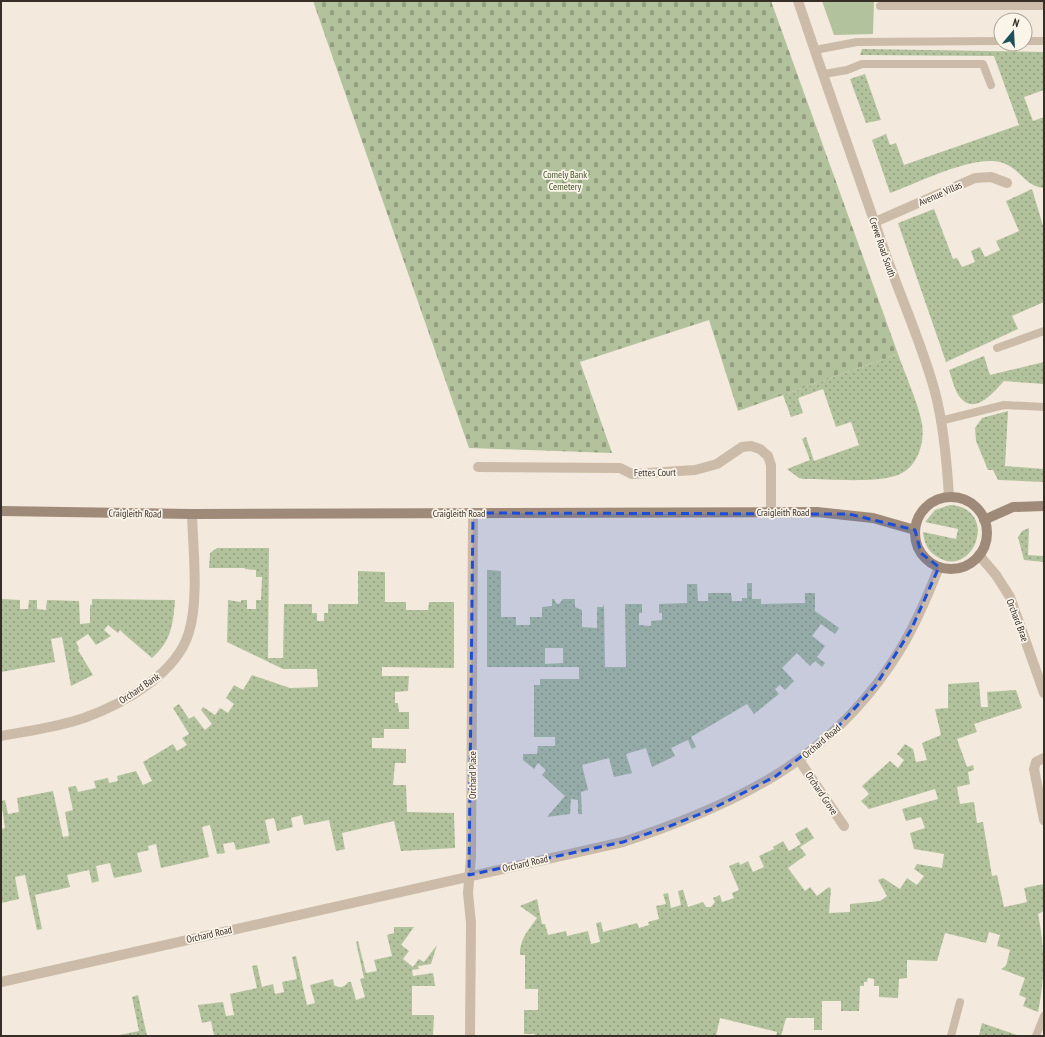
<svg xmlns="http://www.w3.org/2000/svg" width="1045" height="1037" viewBox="0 0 1045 1037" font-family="'PT Sans Narrow',sans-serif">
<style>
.grass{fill:url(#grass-dots);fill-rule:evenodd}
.cemetery{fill:url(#cemetery-stones)}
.park{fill:#b2c29c}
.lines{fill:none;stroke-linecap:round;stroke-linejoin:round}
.service{stroke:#cbbba8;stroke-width:8}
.minor{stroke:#cbbba8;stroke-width:10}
.tertiary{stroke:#cbbba8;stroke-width:10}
.secondary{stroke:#9f8a79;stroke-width:10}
.marked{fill:#1d4ed8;fill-opacity:0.2;stroke:#1d4ed8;stroke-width:3;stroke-dasharray:8 5;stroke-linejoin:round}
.labels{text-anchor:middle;stroke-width:3.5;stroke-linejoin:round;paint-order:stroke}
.park-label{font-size:10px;fill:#44562c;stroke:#faf4e9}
.street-label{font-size:10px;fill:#382e28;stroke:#faf4e9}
</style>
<defs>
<pattern id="grass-dots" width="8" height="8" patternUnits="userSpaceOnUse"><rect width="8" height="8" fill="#b2c29c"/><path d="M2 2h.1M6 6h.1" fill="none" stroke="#929e7f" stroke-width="1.8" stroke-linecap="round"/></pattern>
<pattern id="cemetery-stones" width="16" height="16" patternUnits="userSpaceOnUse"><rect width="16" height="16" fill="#b2c29c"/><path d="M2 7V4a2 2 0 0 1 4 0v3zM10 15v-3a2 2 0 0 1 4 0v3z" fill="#929e7f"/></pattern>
</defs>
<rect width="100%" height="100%" fill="#f3eadd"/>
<path class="grass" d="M862,49l182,3v38l-20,7 9,24 11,-4v71c-20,-2 -22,-18 -41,-25 -27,-10 -85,20 -113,30l-18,-53 14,-6 4,11 6,-2 8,22 115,-40 -25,-69 -134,-1z
M865,74l16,46 -15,3 -16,-44z
M1032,189l12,40v73l-32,14 6,13 -72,33 -48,-139 36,-14 19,50 4,-1 5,9 13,-5 -4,-11 9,-4 5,10 15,-7 -4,-9 23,-10 -13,-30z
M898,354c7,20 21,51 24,70 3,20 -5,46 -27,52 -22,7 -67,3 -92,3l-4,-1 -12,-9 23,-9 -8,-21 4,-2 8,24 45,-16 -8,-23 -15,5 -13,-38 -25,9 5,15 -12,4 -8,-22z
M984,356l6,19 54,-13v22l-40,-3c-10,11 -30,36 -45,15 -5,-7 -7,-18 -10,-26z
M1008,411l-3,55 39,3v13l-46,-2 -5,-10h-5l-12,-29 -1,-13 7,-10z
M950,505c51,3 23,77 -14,51 -9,-6 -12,-14 -13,-24l33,7 2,-10 -33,-7 10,-12z
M1029,528l-1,27 16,1v6l-20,-2 -6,-23 4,-6z
M269,548l-1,110h15l1,-54h28v9h5v8h7v-8h4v-9h30v-33l27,1v30h21v8h22l1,-8h25v66l-72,-1v9h27l-1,15 -13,1v11h3l1,9h10v17h-25v9h-12v10l34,1v14h-11l-2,22h13l1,27 47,1 1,35 -54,3 -7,-30 -52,12 3,16 -9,2 -7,-31 -25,5 -2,-10 -11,3 2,9 -16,4 -3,-13 -9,2 5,23 -34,7 -2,-8 -11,2 2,9 -8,1 -7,-29 -8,2 7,30 -48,11 -5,-24 -8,2 1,4 -12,3 5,19 -28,6 -4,-15 -14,3 3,15 -7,2 -3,-13 -22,5 3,12 -35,8 7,34 -5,1 -12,-55 -10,2 4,22 -18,4v-74l4,-1 -4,-27 4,-1 3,14 11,-2 -2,-14 36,-7 10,46 6,-1 -4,-24 8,-2 -5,-23 8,-1 2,6 18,-4 -2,-7 14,-3 1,5 9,-2 -1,-5 19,-5 7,14 9,-4 -9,-19 30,-18 4,7 10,-6 -5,-7 7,-4 -16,-26 6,-4 10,15 5,-3 11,14 7,-6 -11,-14 2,-3 12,8 5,-7 8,5 6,-9 -8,-6 8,-13 9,5 9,-15 38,13 28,-1 -1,-18h-34l-56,-27 1,-42 13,2v-2h6v9h9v-9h5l1,-23h-6v-7l-11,-1v-1h-36l1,-15 7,-5z
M487,570l14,1v46h15v8h14v-8h12v-10l10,-1v-7h2l2,4 3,1 4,-5h12v8l7,3v17l15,1v-21h6l1,-3 1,63h21l-1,-63h17v9h-3v12l12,1v-5l11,-1v-7h-3v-9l28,-1v-19h10l1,17h10v-8h23l1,8h10v-3h5v-15h5v16h9v5l44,-1v-10h10v18l24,17 -4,6 -14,-10 -9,12 13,10 -8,11 8,6 -3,4 -7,-6 -5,5 -13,-13 -15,15 12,13 -9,9 -5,-5 -5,4 4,5 -25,20 -7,-10 -56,33 5,10 -4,2 -4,-9 -17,8 4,8 -23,11 -6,-19 -20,6 6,19 -18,4 -5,-19 -27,7 6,25 -7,2 1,22h-4v-14l-7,-1 -1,15 -23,3 18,-21 -23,-21 4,-5 -8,-7 -4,6 -11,-9v-6h14l1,-8h17v-9h-21v-52h6v-6h39v-12h-92zM545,648h18v15l-18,1z
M1,599l19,1v9h8l1,-9h8v9l9,1 1,-10 32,1 1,23 10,-1v-18h2v-6l83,1c-2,26 -4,41 -23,58l-28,-24 -4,-4 -2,3 -10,-8 -4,5 7,6 -15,9 -8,-11 -12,8 3,6 -1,2 15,25 -22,11 -9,-49 -11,2 4,23 -54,10z
M979,682l2,25h7l-1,-15 29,-2 6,18 -48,16 3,8 -20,7 10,28 6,-2 1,5 -6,2 2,12 -13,3 3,17 14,-2 3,21 6,-1 9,54 5,-1 7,32 23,-5 -3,-14 20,-4v27l-6,3c7,34 7,64 0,98l-15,-6 3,-8 -7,-3 6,-17 -24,-9 5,-3 4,-16 -13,-4 3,-11 -11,-3 -3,11 -41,-10 -8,28 -30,-1v18l-8,1 -1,19 -19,-1v-11h-5v-7l-6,-1 -1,4h-3v4h-4l-1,25h-18v-10h-19v29h-8v-12h-28l-5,18h-5l1,-4 -57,-14 -4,18h-181v-2h-11v-24h14v-21h-13v-34h-5c0,-17 8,-24 17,-37l-17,-12 17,-7 5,25h3l3,11 18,-4 1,5 21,-5 3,13 9,-2 -4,-19 5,-1 2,10 34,-9 2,5 10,-3 -1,-3 11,-3 -3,-13 10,-2 -3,-10 5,-1 3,15 10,-3 -3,-14 5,-1 5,17 15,-5 3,5h5l4,-5 -2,-4 7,-3 2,7 12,-4 -2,-5 7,-3 -10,-24 10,-4 1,3 8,-4 5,11 11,-5 -5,-11 15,-7 -1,-2 10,-6 6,10 12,-7 -6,-10 12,-7 7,11 -14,9 6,8 -18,13 17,23 5,-4 7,9 12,-9 2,2 -2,24 21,-1v-8l30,-3 7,-5 -9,-16 5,-2 17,11 7,-11 10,7 7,-9 -10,-7 3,-5 25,4 2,-14 -30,-5 -4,-16 15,-5 -4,-11 -15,4 -4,-12 36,-10 -3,-10 -66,20 -8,-8 8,-7 -7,-8 28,-25 8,7 6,-8 -7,-6 8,-10 8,5 3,13 11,-2 -5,-17 19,-8 -6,-26 13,-1v-24z
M394,927h20l-13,18 8,6 -6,8 10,8 6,-8 5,3 13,-17 -6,19 -13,2 1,3 -7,1 1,6 20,-3 2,13h-23v29h22l-1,21h-219l-3,-15 -9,2 -4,-18 25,-3 3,14 8,-1 -4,-21 27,-6 -5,-22 5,-1 5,22 11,-3 2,10 9,-2 -2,-10 15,-3 -5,-22 4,-1 11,49 8,-2 -5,-18 23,-6 1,6c6,4 11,2 14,-3h3l5,18 9,-3 -5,-18 4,-1 -8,-36 2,-1 8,32 11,-2 -3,-11 18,-4 -5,-21 7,-2z
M138,995l9,41h-32l24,-5 -7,-34z
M982,1023l35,12v1h-35l-3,-1z"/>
<path class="cemetery" d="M313,1h458l127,353 -160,57 -29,-91 -129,42 32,91 -143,-5z"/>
<path class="park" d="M822,1h52l-1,33 -39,1z"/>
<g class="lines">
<path class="service" d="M880,6h164
M1025,41h19
M815,50l42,-8 144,-1
M824,74l23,-4 15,-6h121l8,21
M997,348l47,-17
M940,421l64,-16 40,2
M951,1036l9,-34
M1036,1036l8,-20"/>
<path class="minor" d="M875,222l100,-44 16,-1 16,6
M478,467l142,1 12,6 63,-4 22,-6 25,-17 9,-1 9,3 8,7 3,9v47
M1,736c27,-5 57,-9 83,-18 39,-14 93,-44 105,-86 10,-33 4,-83 3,-118
M1044,758l-8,4 -2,7 10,51
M799,760l45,66
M1,982l622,-140c116,-38 211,-84 277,-192 16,-26 28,-55 39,-83
M470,1036l1,-113 -3,-30 3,-36 2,-344"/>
<path class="tertiary" d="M798,1c29,86 59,172 89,257 16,45 36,89 48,134 9,34 12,71 14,105
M979,555l17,20 14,22 34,96"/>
<path class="secondary" d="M915 533a36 36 0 1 1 72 0a36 36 0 1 1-72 0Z
M1,511l191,3 625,-2 56,6 42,12
M984,520l29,-13 31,-1"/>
</g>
<path class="marked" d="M473,513l376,1 66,16 6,23 18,14 -28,63 -35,55 -43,47 -57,44 -66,34 -40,16 -47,16 -154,33z"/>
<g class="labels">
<g class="park-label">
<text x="565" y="178">Comely Bank<tspan x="565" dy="12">Cemetery</tspan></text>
</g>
<g class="street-label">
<text transform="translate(940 193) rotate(-24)" y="4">Avenue Villas</text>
<text transform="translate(883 247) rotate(71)" y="4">Crewe Road South</text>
<text transform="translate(655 472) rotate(-1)" y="4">Fettes Court</text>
<text x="783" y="516">Craigleith Road</text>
<text transform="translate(135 513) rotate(1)" y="4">Craigleith Road</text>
<text x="459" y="517">Craigleith Road</text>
<text transform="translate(1018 620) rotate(69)" y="4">Orchard Brae</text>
<text transform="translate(139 688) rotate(-34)" y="4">Orchard Bank</text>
<text transform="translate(821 741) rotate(-40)" y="4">Orchard Road</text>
<text transform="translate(472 775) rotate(-90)" y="4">Orchard Place</text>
<text transform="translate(822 793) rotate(56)" y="4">Orchard Grove</text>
<text transform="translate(525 863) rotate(-13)" y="4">Orchard Road</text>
<text transform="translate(209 934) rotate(-13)" y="4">Orchard Road</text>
</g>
</g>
<rect width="1045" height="1037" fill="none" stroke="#382e28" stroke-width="4"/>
<g transform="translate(1013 32) rotate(18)"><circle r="19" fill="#faf4e9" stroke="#aca59c"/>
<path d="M0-3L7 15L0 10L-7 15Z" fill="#1d515a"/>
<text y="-6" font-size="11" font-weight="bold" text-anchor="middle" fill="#382e28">N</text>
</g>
</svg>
